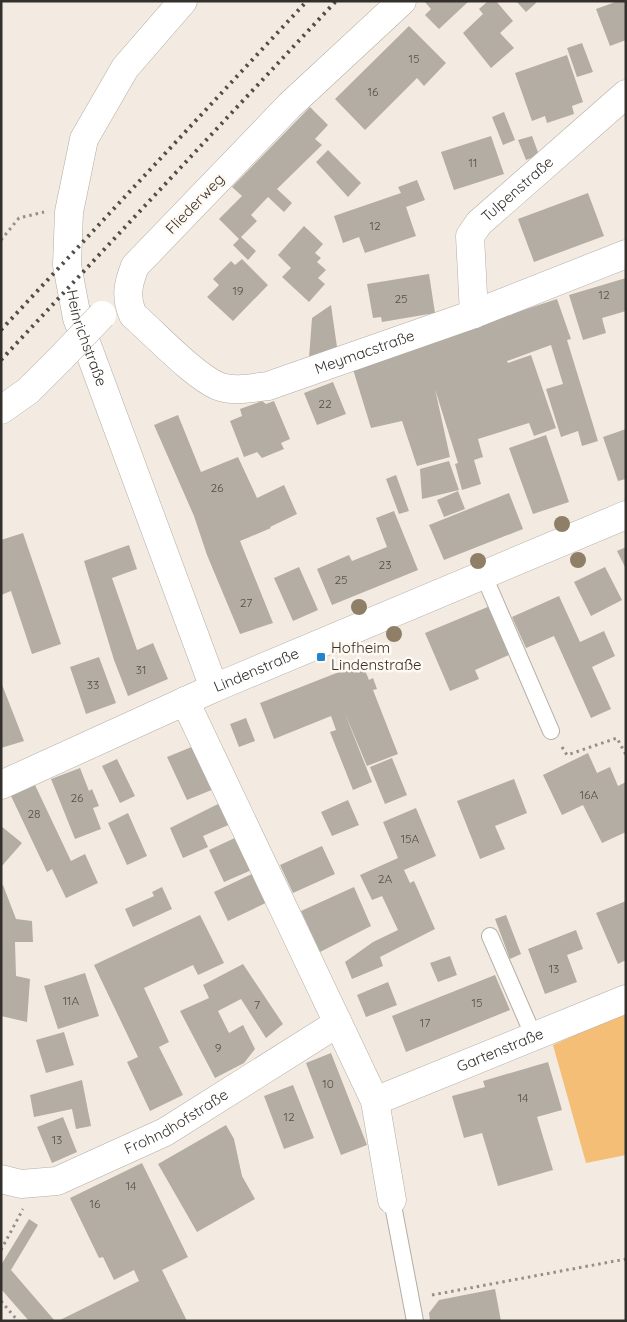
<svg xmlns="http://www.w3.org/2000/svg" width="627" height="1322" viewBox="0 0 627 1322" font-family="Quicksand,sans-serif">
<style>
.green{fill:#f4be76}
.building{fill:#b4ada3}
.lines{fill:none;stroke-linecap:round;stroke-linejoin:round}
.service-casing{stroke:#b4ada4;stroke-width:18}
.minor-casing{stroke:#b4ada4;stroke-width:29}
.secondary-casing{stroke:#b4ada4;stroke-width:29}
.path{stroke:#948f88;stroke-width:3;stroke-dasharray:2.5 4;stroke-linecap:butt}
.service{stroke:#fff;stroke-width:16}
.minor{stroke:#fff;stroke-width:28}
.secondary{stroke:#fff;stroke-width:28}
.rail{stroke:#514d48;stroke-width:4;stroke-dasharray:2.5 5;stroke-linecap:butt}
.minor-bridge-casing{stroke:#b4ada4;stroke-width:29;stroke-linecap:butt}
.minor-bridge{stroke:#fff;stroke-width:28}
.tree{fill:#8f7f67}
.poi-dot{fill:#2184d0;stroke:#fff9f1;stroke-width:2}
.labels{text-anchor:middle;stroke-width:5;stroke-linejoin:round;paint-order:stroke}
.number-label{font-size:12px;fill:#534f4a}
.street-label{font-size:15px;fill:#33302c;stroke:#fff9f1}
.poi-label{font-size:15px;fill:#33302c;stroke:#fff9f1;text-anchor:start}
</style>
<rect width="100%" height="100%" fill="#f3ebe1"/>
<path class="green" d="M626,1012v143l-40,8 -33,-118z"/>
<path class="building" d="M424,1h45l-30,28 -14,-14 6,-6z
M488,1h8l17,20 -13,12 14,15 -23,20 -28,-35 20,-19 -4,-5z
M516,1h19l1,2 -10,9z
M618,1h8v39l-16,6 -14,-37z
M409,26l37,37 -22,23 -7,-8 -52,52 -30,-31z
M582,43l11,29 -16,5 -10,-29z
M567,55l16,47 -11,4 2,8 -27,9 -2,-7 -13,5 -17,-48z
M310,107l18,18 -13,14 7,6 -45,44 15,14 -8,9 -16,-15 -17,18 6,6 -16,16 15,14 -8,9 -15,-15 6,-6 -20,-20 23,-23 -10,-9z
M504,112l11,28 -12,5 -11,-28z
M491,136l13,38 -50,16 -13,-38z
M532,136l7,19 -13,5 -8,-20z
M328,150l33,33 -13,14 -32,-35z
M417,180l8,20 -19,7 10,29 -51,17 -6,-16 -16,6 -9,-27 67,-23 -3,-6z
M588,193l16,43 -70,26 -16,-43z
M304,226l19,18 -8,9 6,5 -4,4 9,8 -8,8 7,6 -16,18 -27,-25 9,-9 -13,-13z
M242,259l26,26 -35,36 -26,-24 12,-12 -6,-6 18,-18 4,4z
M429,274l6,39 -53,9 -1,-5 -8,1 -6,-34z
M626,278v33l-24,7 4,15 -23,7 -14,-45z
M557,299l14,40 -4,1 31,101 -16,5 -4,-15 -17,6 -15,-48 17,-5 -12,-39 -44,16 1,2 23,-8 25,73 -22,8 -5,-13 -51,16 5,18 -9,3 7,24 -19,6 -7,-26 3,-1 -23,-74 15,68 -33,9 -15,-45 -31,7 -19,-62z
M331,305l6,42 -28,11 3,-40z
M333,382l13,32 -29,11 -13,-32z
M262,401l4,3 8,-3 16,38 -9,4 3,6 -22,9 -5,-6 -13,5 -14,-36 12,-5 -2,-7z
M178,415l23,57 37,-15 19,41 27,-13 13,29 -27,13 1,1 -31,13 33,82 -33,11 -33,-79 -13,-39 -40,-91z
M626,429v50l-8,2 -15,-44z
M546,435l23,67 -36,12 -24,-66z
M449,461l10,29 -37,9 -2,-30z
M396,475l13,36 -10,3 -13,-35z
M458,491l7,18 -21,8 -7,-17z
M509,493l14,36 -79,31 -15,-35z
M394,511l24,59 -86,35 -15,-36 32,-14 3,6 35,-14 -11,-29z
M23,533l38,111 -29,10 -21,-63 -10,4v-55z
M129,545l8,24 -25,9 25,72 16,-7 15,36 -40,17 -14,-36 -30,-99z
M626,547v22l-9,-18z
M299,567l19,43 -25,11 -19,-43z
M605,567l17,33 -31,16 -17,-34z
M559,596l21,46 24,-11 11,25 -23,11 19,42 -20,9 -37,-82 -28,12 -14,-31z
M490,606l21,48 -36,16 4,9 -29,12 -25,-58z
M99,657l17,46 -30,11 -16,-47z
M362,663l7,17 4,-2 4,11 -4,1 25,64 -31,12 -23,-55 28,71 -19,8 -23,-58 6,-2 -5,-14 -57,23 -14,-36z
M1,682l23,59 -23,7z
M246,718l9,23 -16,6 -9,-23z
M194,746l20,43 -27,11 -20,-43z
M588,753l9,20 13,-6 8,19 8,-4v50l-24,11 -19,-38 -21,10 -19,-40z
M392,758l15,37 -22,9 -15,-37z
M117,759l18,37 -15,7 -18,-37z
M80,768l9,23 3,-2 7,17 -6,2 8,21 -26,10 -24,-60z
M514,779l13,34 -32,13 10,23 -25,10 -23,-58z
M35,785l36,76 14,-7 13,29 -32,15 -14,-29 -5,3 -36,-76z
M348,800l11,25 -27,11 -11,-24z
M224,801l9,22 -30,13 5,11 -25,11 -13,-30z
M416,808l20,48 -32,14 6,13 4,-2 21,48 -55,28 3,9 -31,13 -7,-17 28,-20 25,-12 -16,-34 -10,4 -12,-25 38,-17 -15,-36z
M128,813l19,43 -20,9 -19,-42z
M1,826l21,17 -21,24z
M239,836l15,33 -30,13 -15,-32z
M322,846l13,28 -42,19 -13,-28z
M258,871l14,29 -44,21 -14,-29z
M1,885h2l13,34 16,2 1,21h-18l1,34 14,3 -3,43 -26,-6z
M162,887l10,22 -39,18 -8,-18 29,-13 -2,-4z
M354,887l17,39 -51,26 -19,-41z
M626,901v59l-8,4 -22,-51z
M200,915l24,48 -26,12 -5,-10 -49,23 25,54 -10,5 24,48 -33,16 -23,-49 11,-5 -44,-92z
M506,915l15,39 -11,5 -15,-40z
M576,930l7,19 -16,6 10,27 -32,12 -17,-45z
M450,956l7,19 -19,7 -8,-19z
M243,964l40,60 -17,14 -25,-39 -23,12 11,22 14,-8 12,24 -11,14 -29,15 -35,-67 29,-13 -6,-13z
M85,973l14,43 -41,13 -14,-43z
M495,975l15,35 -104,42 -14,-36z
M388,982l9,23 -31,12 -9,-22z
M64,1032l10,33 -28,8 -10,-33z
M331,1053l36,92 -26,10 -35,-92z
M548,1062l14,48 -25,7 16,53 -55,16 -16,-53 -18,5 -12,-42 33,-9 -2,-6z
M82,1080l9,46 -15,3 -4,-20 -38,8 -4,-22z
M293,1085l21,53 -30,11 -20,-53z
M63,1117l14,35 -25,11 -15,-36z
M226,1125l8,14 8,37 13,23 -58,33 -39,-68z
M142,1163l46,94 -26,13 25,51h-129l81,-40 -5,-11 -20,10 -11,-23 -4,1 -29,-60z
M29,1219l9,6 -27,45 44,51h-26l-28,-32v-24z
M495,1289l6,32h-71l-1,-8 10,-13z"/>
<g class="lines">
<defs>
<path id="service" d="M484,576l67,155
M490,936l44,101
M392,1200l23,121"/>
<g id="minor">
<path id="s1" d="M183,1l-58,67 -41,71 -15,73 -2,53 10,53 137,370"/>
<path id="s2" d="M402,1l-112,104 -155,161c-7,18 -10,31 -2,49 21,18 61,61 85,71 15,6 34,2 50,0l206,-72 152,-60"/>
<path id="s3" d="M474,314l-4,-78 9,-13 147,-129"/>
<path d="M1,410l27,-19 34,-34"/>
<path d="M185,701l190,400 17,99"/>
<path id="s4" d="M375,1101l251,-102"/>
<path id="s5" d="M1,1179l20,5 36,-3 108,-49 173,-109"/>
</g>
<g id="secondary">
<path id="s6" d="M1,785l213,-97 412,-173"/>
</g>
</defs>
<use href="#service" class="service-casing"/>
<use href="#minor" class="minor-casing"/>
<use href="#secondary" class="secondary-casing"/>
<path class="path" d="M1,240l18,-22 25,-6
M562,747l5,8 50,-17 9,17
M1,1250l22,-41
M432,1295l194,-36
M1,1301l17,20"/>
<use href="#service" class="service"/>
<use href="#minor" class="minor"/>
<use href="#secondary" class="secondary"/>
<path class="rail" d="M1,330l306,-329
M1,360l335,-359"/>
<defs>
<path id="minor-bridge" d="M62,357l40,-42"/>
</defs>
<use href="#minor-bridge" class="minor-bridge-casing"/>
<use href="#minor-bridge" class="minor-bridge"/>
</g>
<g class="tree">
<circle cx="562" cy="524" r="8"/>
<circle cx="578" cy="560" r="8"/>
<circle cx="478" cy="561" r="8"/>
<circle cx="359" cy="607" r="8"/>
<circle cx="394" cy="634" r="8"/>
</g>
<rect class="poi-dot" x="316" y="652" width="10" height="10" rx="2.5"/>
<g class="labels">
<g class="number-label">
<text x="414" y="63">15</text>
<text x="373" y="96">16</text>
<text x="473" y="167">11</text>
<text x="375" y="230">12</text>
<text x="238" y="295">19</text>
<text x="604" y="299">12</text>
<text x="401" y="303">25</text>
<text x="325" y="408">22</text>
<text x="217" y="492">26</text>
<text x="385" y="569">23</text>
<text x="341" y="584">25</text>
<text x="246" y="607">27</text>
<text x="141" y="674">31</text>
<text x="93" y="689">33</text>
<text x="589" y="799">16A</text>
<text x="77" y="802">26</text>
<text x="34" y="818">28</text>
<text x="410" y="843">15A</text>
<text x="385" y="883">2A</text>
<text x="554" y="973">13</text>
<text x="71" y="1005">11A</text>
<text x="477" y="1007">15</text>
<text x="257" y="1009">7</text>
<text x="425" y="1027">17</text>
<text x="218" y="1052">9</text>
<text x="328" y="1088">10</text>
<text x="523" y="1102">14</text>
<text x="289" y="1121">12</text>
<text x="57" y="1144">13</text>
<text x="131" y="1190">14</text>
<text x="95" y="1208">16</text>
</g>
<g class="street-label">
<text dy="5" stroke="none"><textPath href="#s3" startOffset="145">Tulpenstraße</textPath></text>
<text transform="translate(195 204) rotate(-46)" y="5">Fliederweg</text>
<text dy="5" stroke="none"><textPath href="#s1" startOffset="374">Heinrichstraße</textPath></text>
<text dy="5" stroke="none"><textPath href="#s2" startOffset="691">Meymacstraße</textPath></text>
<text dy="5" stroke="none"><textPath href="#s6" startOffset="280">Lindenstraße</textPath></text>
<text dy="5" stroke="none"><textPath href="#s4" startOffset="135">Gartenstraße</textPath></text>
<text dy="5" stroke="none"><textPath href="#s5" startOffset="190">Frohndhofstraße</textPath></text>
</g>
<g class="poi-label">
<text x="331" y="653">Hofheim<tspan x="331" dy="17">Lindenstraße</tspan></text>
</g>
</g>
<rect width="627" height="1322" fill="none" stroke="#33302c" stroke-width="5"/>
</svg>
